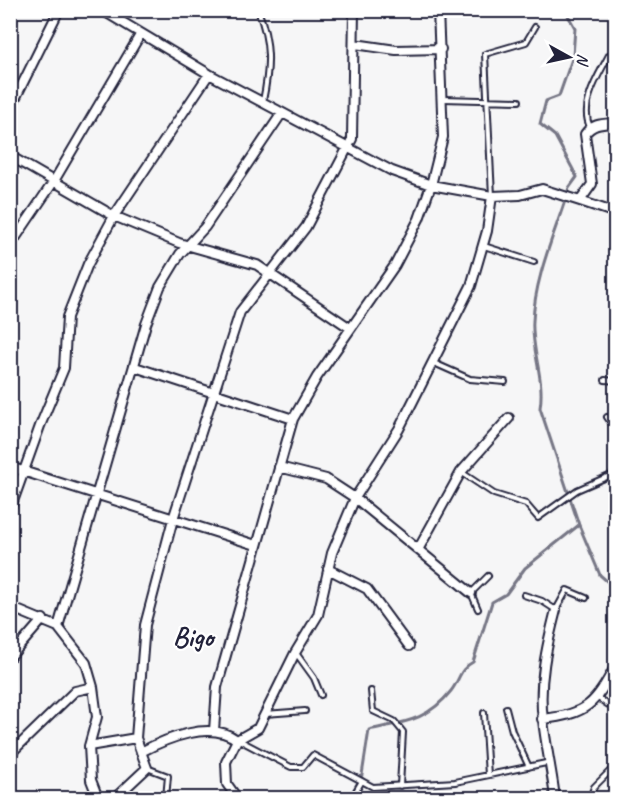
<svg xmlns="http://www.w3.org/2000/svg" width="626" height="809" viewBox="0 0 626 809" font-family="Caveat,sans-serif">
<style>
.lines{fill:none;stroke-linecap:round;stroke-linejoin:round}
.stream{stroke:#767685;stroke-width:3}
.service-casing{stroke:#22223b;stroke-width:8}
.minor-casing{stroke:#22223b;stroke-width:12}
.service{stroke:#fff;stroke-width:4}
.minor{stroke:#fff;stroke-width:8}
.labels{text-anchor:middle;stroke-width:4.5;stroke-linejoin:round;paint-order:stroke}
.quarter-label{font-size:28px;font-weight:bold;fill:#22223b;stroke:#fff}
</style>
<rect width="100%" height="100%" fill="#f6f6f7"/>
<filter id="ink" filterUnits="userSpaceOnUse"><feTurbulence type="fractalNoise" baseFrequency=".0167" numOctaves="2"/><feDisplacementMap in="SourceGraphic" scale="12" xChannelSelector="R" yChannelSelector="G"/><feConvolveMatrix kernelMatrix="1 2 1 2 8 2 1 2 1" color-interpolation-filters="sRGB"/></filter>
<g filter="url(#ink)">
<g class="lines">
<path class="stream" d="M565,10l10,18 -2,28 -14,40 -13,5 -6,23 15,12 22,41 -8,11c-13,43 -34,87 -36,133 -2,29 12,57 7,87l39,117 21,50 16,14
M349,798l13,-23 7,-45c35,-8 58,-9 82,-39 9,-11 8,-22 22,-29l19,-60 14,-8 19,-26 54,-43"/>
<defs>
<path id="service" d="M258,10c13,33 12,57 5,91
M443,99l76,2
M590,127c-11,-23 9,-52 19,-72
M492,196l-7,-142 41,-12 9,-15
M484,246l50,16
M434,363l36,16 35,3
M605,380l11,1
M607,417l9,13
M461,472l33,22 32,10 12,14 39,-28 39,-17
M524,595l18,6 14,9 11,-20 19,8
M478,609l-7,-16 17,-17
M296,653l18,25 7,17
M371,691l2,20 21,10 9,11 -3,54
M598,698l18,12
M506,708l6,23 17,36
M484,713l4,62
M265,714l40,-3
M239,740l52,27h12l10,-12 60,32 82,-5 96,-20
M147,768l21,8 -2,22
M352,798l10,-17
M590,798l4,-11 22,-22"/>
<path id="minor" d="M102,10l107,64 183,97 39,14 61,11 28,-1 22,-6 38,12 12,-17 -7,-50c8,-11 18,-10 31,-11
M355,44l41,6 45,-1
M10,109l49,-99
M10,156l104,60 65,27 78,22 93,63
M580,201l36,12
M10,246l44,-65 86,-146
M135,367l158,52
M10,467l246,78
M279,467l47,12 29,19 116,95
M10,510l30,-84 24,-58 3,-51 21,-53 26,-48 95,-142
M419,548l42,-76 48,-54
M328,569l39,20 42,57
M10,607l48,20 28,36 7,24 4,30 -8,29 2,34 7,18
M58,627l88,-303 14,-37 20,-33 25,-27 77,-114
M10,657l33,-38
M542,719c46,-5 53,-15 74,-54
M214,731l3,-44 76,-268 24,-42 78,-112 24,-46 12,-34 12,-48 -5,-127
M89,746l47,-8
M141,752c26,-14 70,-32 96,-12
M10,754l65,-63 18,-4
M115,798l32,-30 -11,-30 9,-113 28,-106 67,-207 66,-85 46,-88 2,-129
M237,798l-10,-14 -1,-22 11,-22 21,-12 37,-75 23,-38 14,-62 23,-55 44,-69 72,-143 16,-55 5,-35
M555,798c-3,-26 -9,-51 -12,-78 -5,-37 4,-75 13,-110"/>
</defs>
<use href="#service" class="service-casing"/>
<use href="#minor" class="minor-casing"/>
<use href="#service" class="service"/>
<use href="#minor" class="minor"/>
</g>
</g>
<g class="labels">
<g class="quarter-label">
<text x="193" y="646">Bigo</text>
</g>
</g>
<rect width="626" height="809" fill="none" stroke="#fff" stroke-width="36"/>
<rect x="18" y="18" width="590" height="773" fill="none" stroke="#22223b" stroke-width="2" filter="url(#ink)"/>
<g transform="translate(569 57) rotate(98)" stroke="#ffffff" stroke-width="4.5" paint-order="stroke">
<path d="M0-4.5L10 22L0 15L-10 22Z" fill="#22223b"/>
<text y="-9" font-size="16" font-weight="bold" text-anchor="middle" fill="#22223b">N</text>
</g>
</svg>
